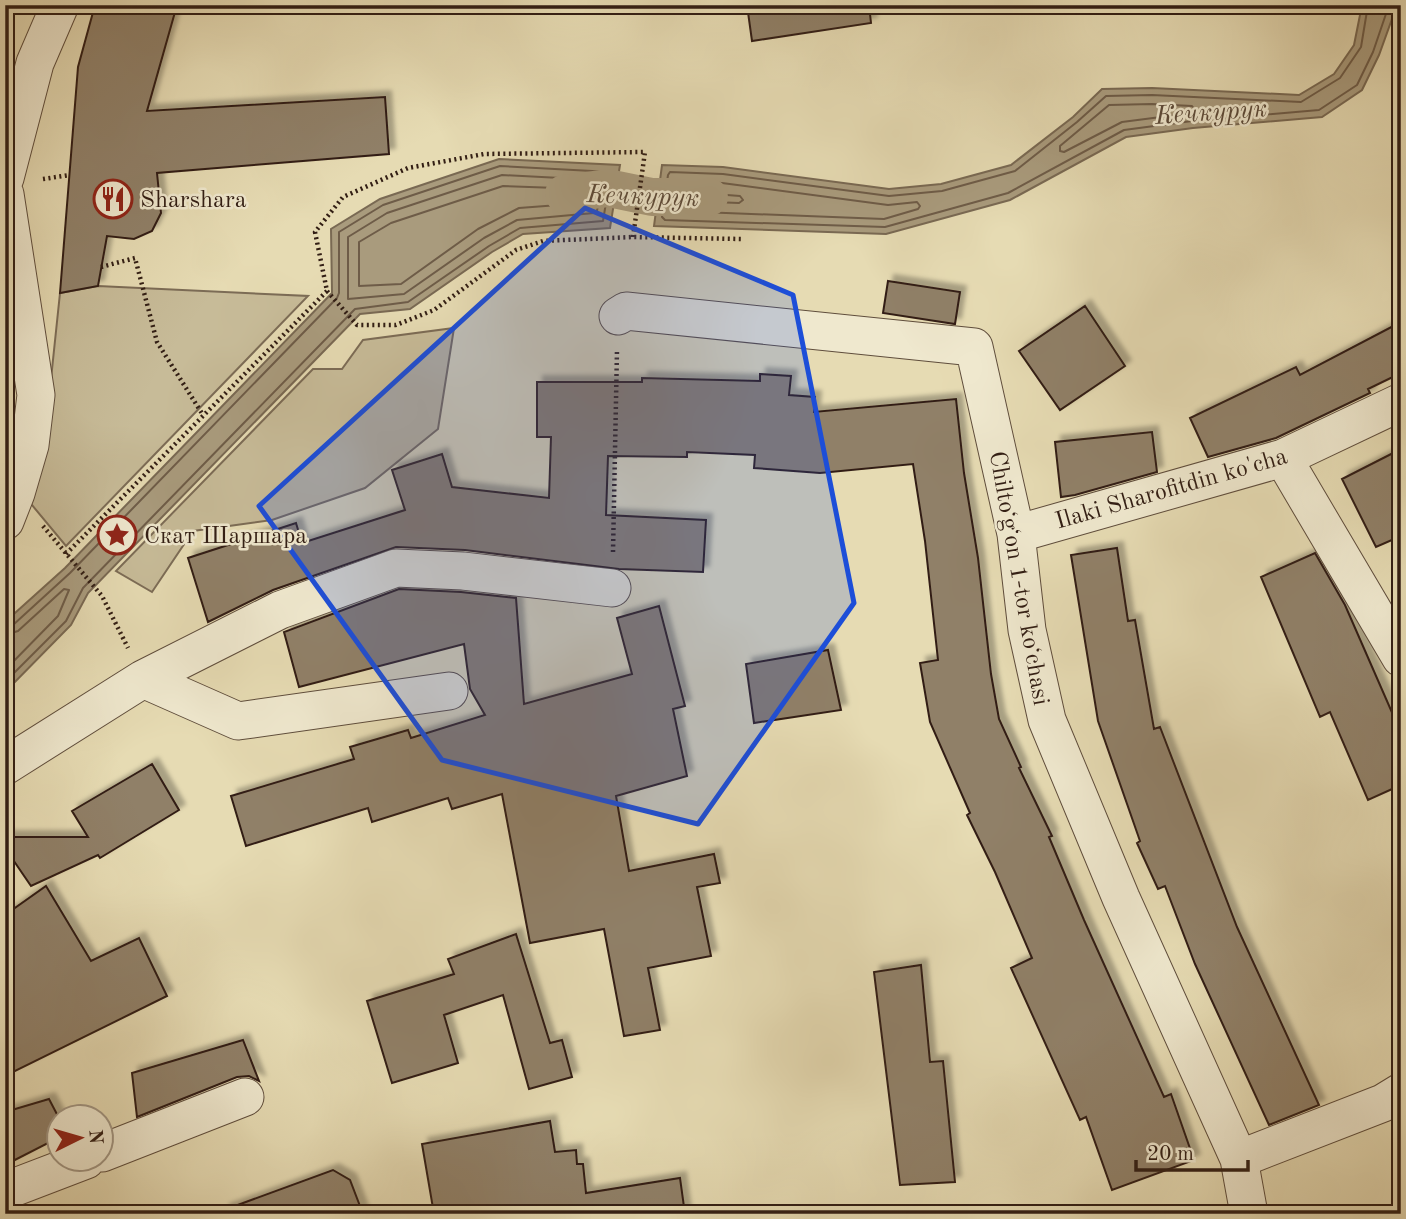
<svg xmlns="http://www.w3.org/2000/svg" width="1406" height="1219" viewBox="0 0 1406 1219" font-family="'Old Standard TT',serif">
<style>
.green{fill:#c7bb98;stroke:#7c6c56;stroke-width:2}
.water{fill:#a99b7d;stroke:#796953;stroke-width:2}
.lines{fill:none;stroke-linecap:round;stroke-linejoin:round}
.shore{stroke:#6e5c48;stroke-width:2}
.canal{stroke:#a99b7d;stroke-width:38}
.building{fill:#908067;stroke:#321e14;stroke-width:2;filter:url(#shadow)}
.minor-casing{stroke:#5f4d3c;stroke-width:39}
.path{stroke:#321e14;stroke-width:4.5;stroke-dasharray:2 3.5;stroke-linecap:butt}
.minor{stroke:#efe8ce;stroke-width:37}
.marked{fill:#1d4ed8;fill-opacity:0.2;stroke:#1d4ed8;stroke-width:5;stroke-linejoin:round}
.labels{text-anchor:middle;stroke-width:5;stroke-linejoin:round;paint-order:stroke}
.poi-label{font-size:24px;fill:#321e14;stroke:#efe8ce;text-anchor:start}
.street-label{font-size:24px;fill:#321e14;stroke:#efe8ce}
.water-label{font-size:26px;font-style:italic;fill:#5c4a39;stroke:#efe8ce}
</style>
<defs>
<filter id="shadow"><feDropShadow dx="6" dy="-6" stdDeviation="2" flood-color="#0004"/></filter>
</defs>
<rect width="100%" height="100%" fill="#e6dbb3"/>
<filter id="stains"><feTurbulence type="fractalNoise" baseFrequency=".00286" numOctaves="4"/><feColorMatrix values="0 0 0 0 .2 0 0 0 0 .09 0 0 0 0 .02 0 0 0 .5 -.17"/></filter>
<radialGradient id="worn" r=".72"><stop offset=".6" stop-color="#630" stop-opacity="0"/><stop offset="1" stop-color="#630" stop-opacity=".3"/></radialGradient>
<path class="green" d="M98,286l210,10 -242,250 -44,-53 27,-95 11,-105z
M454,328l-16,101 -73,59 -93,32 -79,11 -41,61 -36,-21 197,-202h29l21,-29z"/>
<path class="water" d="M1362,5h35l-18,50 -17,35 -40,27 -129,11 -67,9 -116,63 -124,34 -232,-8 8,-61 61,2 166,22 52,-5 70,-19 62,-48 29,-28 50,-1 147,7 35,-21 20,-29z
M499,159l121,6 -10,63 -87,6 -31,18 -82,57 -50,5 -272,279 -17,32 -66,67v-70l60,-54 267,-275 -1,-64 49,-30z"/>
<g class="lines">
<path class="shore" d="M1368,5l-7,42 -21,31 -39,24 -149,-7 -46,1 -29,26 -62,49 -73,20 -53,5 -166,-22 -53,-2 -2,3 -6,42 3,3 220,7 123,-34 116,-63 68,-9 127,-11 38,-25 16,-33 16,-47
M1152,104l40,2 3,4 -3,3 -70,9 -58,30 -4,-1v-5l49,-41z
M502,175l97,5 2,3 -4,28 -3,2 -77,7 -33,18 -80,56 -56,5v-62l39,-24z
M679,181l43,2 166,22 29,-3 3,4 -2,3 -34,10 -209,-8 -3,-4 3,-23z
M503,186l83,3 3,4 -4,10 -66,5 -41,21 -77,55 -42,2v-44l32,-19z
M688,192l52,4 3,4 -4,3 -52,-2 -3,-4z
M5,626l8,-1 57,-52 267,-275 2,-5v-61l44,-27 117,-39 111,6 -8,49 -83,7 -31,18 -81,56 -53,7 -272,279 -17,33 -61,61
M5,635l13,-4 46,-42 5,1 -11,26 -53,54"/>
<path class="canal" d="M564,194l44,-6 44,9h57"/>
</g>
<path class="building" d="M95,5h82l-30,106 238,-14 4,57 -232,19 4,40 -9,18 -18,8 -27,-3 -9,50 -38,7 18,-226z
M747,5h122l2,18 -119,18z
M888,281l72,11 -5,32 -72,-11z
M1085,306l40,60 -65,44 -41,-59z
M1401,322v51l-33,16 2,4 -94,45 -68,19 -18,-39 106,-51 4,8z
M760,374l31,2 -2,19 26,2 -1,15 142,-13 8,74 14,85 13,116 8,45 22,48 -2,1 33,68 -3,1 35,83 80,177 7,-3 23,66 -82,30 -26,-73 -6,3 -69,-152 21,-10 -37,-86 -28,-57 3,-2 -40,-91 -10,-59 18,-3 -13,-119 -12,-77 -93,9 -66,-5 1,-13 -68,-3v5l-79,-1 -2,59 100,5 -3,52 -84,-3 -154,-19 -69,-3 -123,43 -65,32 -20,-64 108,-35 6,20 103,-33 -13,-40 50,-16 10,33 97,11 2,-61h-14v-55h105v-4l118,3z
M1152,432l5,40 -82,23 -14,2 -6,-55z
M1401,449v87l-25,11 -34,-68z
M1117,548l11,73 7,-1 19,109 6,-2 77,200 82,178 -50,20 -74,-161 -30,-78 -7,3 -21,-46 3,-2 -42,-120 -27,-166z
M1315,553l30,52 56,128v52l-33,15 -38,-88 -10,5 -59,-140z
M399,589l62,3 55,6 8,106 108,-30 -15,-56 42,-12 26,100 -12,3 14,67 -71,20 13,75 85,-17 6,29 -23,4 14,69 -63,12 12,62 -36,6 -20,-107 -74,14 -28,-149 -50,15 -4,-11 -76,24 -4,-14 -122,38 -15,-50 123,-37 -4,-12 58,-17 3,8 74,-23 -15,-26 -6,-45 -165,43 -15,-55z
M828,650l13,60 -87,13 -8,-59z
M152,764l27,46 -79,48 -2,-3 -67,31 -26,-38v-11h83l-16,-26z
M46,886l45,75 48,-23 28,58 -162,80v-161z
M516,934l34,109 12,-3 10,37 -43,12 -26,-94 -59,20 14,48 -66,20 -25,-82 87,-27 -6,-15z
M921,965l9,97 13,-1 12,121 -55,3 -26,-213z
M243,1040l16,41 -10,-5 -12,1 -100,40 -5,-44z
M49,1099l11,21v17l-55,28v-53z
M550,1121l5,31 21,-2 1,14h6l3,29 94,-15 5,36h-123v-8l-7,1 1,7h-122l-12,-70z
M333,1170l17,10 13,34h-139v-4z"/>
<g class="lines">
<defs>
<path id="minor" d="M5,178l30,-115 25,-58
M5,194l31,201 -6,50 -14,48 -11,28
M618,316l8,-5 348,36 42,187 11,96 20,90 74,178 118,261 10,55
M1283,458l118,200
M1016,534l267,-76 118,-56
M143,679l95,42 211,-30
M5,766l138,-87 137,-69 116,-42 67,3 149,17
M102,1153l143,-56
M1239,1159l144,-56 18,-11
M5,1191l81,-31"/>
</defs>
<use href="#minor" class="minor-casing"/>
<path class="path" d="M43,179l27,-4
M633,237l12,-85 -161,2 -76,14 -65,29 -28,35 12,59 30,34h39l38,-15 82,-60 27,-9 90,-4 108,2
M101,267l34,-9 22,84 46,73
M43,526l59,70 26,52
M613,552l4,-202
M66,554l261,-263"/>
<use href="#minor" class="minor"/>
</g>
<path class="marked" d="M585,208l208,87 61,308 -156,221 -256,-64 -183,-254z"/>
<defs>
<symbol id="restaurant-ring" viewBox="-11 -11 22 22"><circle r="9.5" fill="#efe8ce" stroke="#8f2418" stroke-width="1.5"/><path d="M-5-6h1v4h1v-4h1v4h1v-4h1v5L-1.5 .5V6h-2V.5L-5-1ZM5-6V6H3V1.5H1.5Q1.5-4 5-6Z" fill="#8f2418"/></symbol>
<symbol id="sight-ring" viewBox="-11 -11 22 22"><circle r="9.5" fill="#efe8ce" stroke="#8f2418" stroke-width="1.5"/><path d="M0-6L1.8-2.2L6-1.7L2.9 1.2L3.7 5.4L0 3.3L-3.7 5.4L-2.9 1.2L-6-1.7L-1.8-2.2Z" fill="#8f2418"/></symbol>
</defs>
<g fill-rule="evenodd">
<use href="#restaurant-ring" x="91" y="177" width="44" height="44"/>
<use href="#sight-ring" x="95" y="513" width="44" height="44"/>
</g>
<g class="labels">
<g class="poi-label">
<text x="140" y="207">Sharshara</text>
<text x="144" y="543">Скат Шаршара</text>
</g>
<g class="street-label">
<text transform="translate(1171 488) rotate(-16)" y="8">Ilaki Sharofitdin ko'cha</text>
<text transform="translate(1020 578) rotate(80)" y="8">Chiltoʻgʻon 1-tor koʻchasi</text>
</g>
<g class="water-label">
<text transform="translate(1211 111) rotate(-4)" y="9">Кечкурук</text>
<text transform="translate(643 195) rotate(2)" y="9">Кечкурук</text>
</g>
</g>
<rect width="1406" height="1219" fill="none" stroke="#e6dbb3" stroke-width="28"/>
<rect x="7" y="7" width="1392" height="1205" fill="none" stroke="#321e14" stroke-width="3.5"/>
<rect x="14" y="14" width="1378" height="1191" fill="none" stroke="#321e14" stroke-width="2"/>
<g transform="translate(80 1138) rotate(85)"><circle r="33" fill="#efe8ce" stroke="#a39784" stroke-width="2"/>
<path d="M0-5L12 26L0 18L-12 26Z" fill="#8f2418"/>
<text y="-10" font-size="19" font-weight="bold" text-anchor="middle" fill="#321e14">N</text>
</g>
<path d="M1136 1160v10h112v-10" fill="none" stroke="#321e14" stroke-width="3.5"/>
<text x="1147" y="1160" font-size="21" fill="#321e14" stroke="#efe8ce" stroke-width="5" paint-order="stroke">20 m</text>
<rect width="100%" height="100%" filter="url(#stains)"/>
<rect width="100%" height="100%" fill="url(#worn)"/>
</svg>
